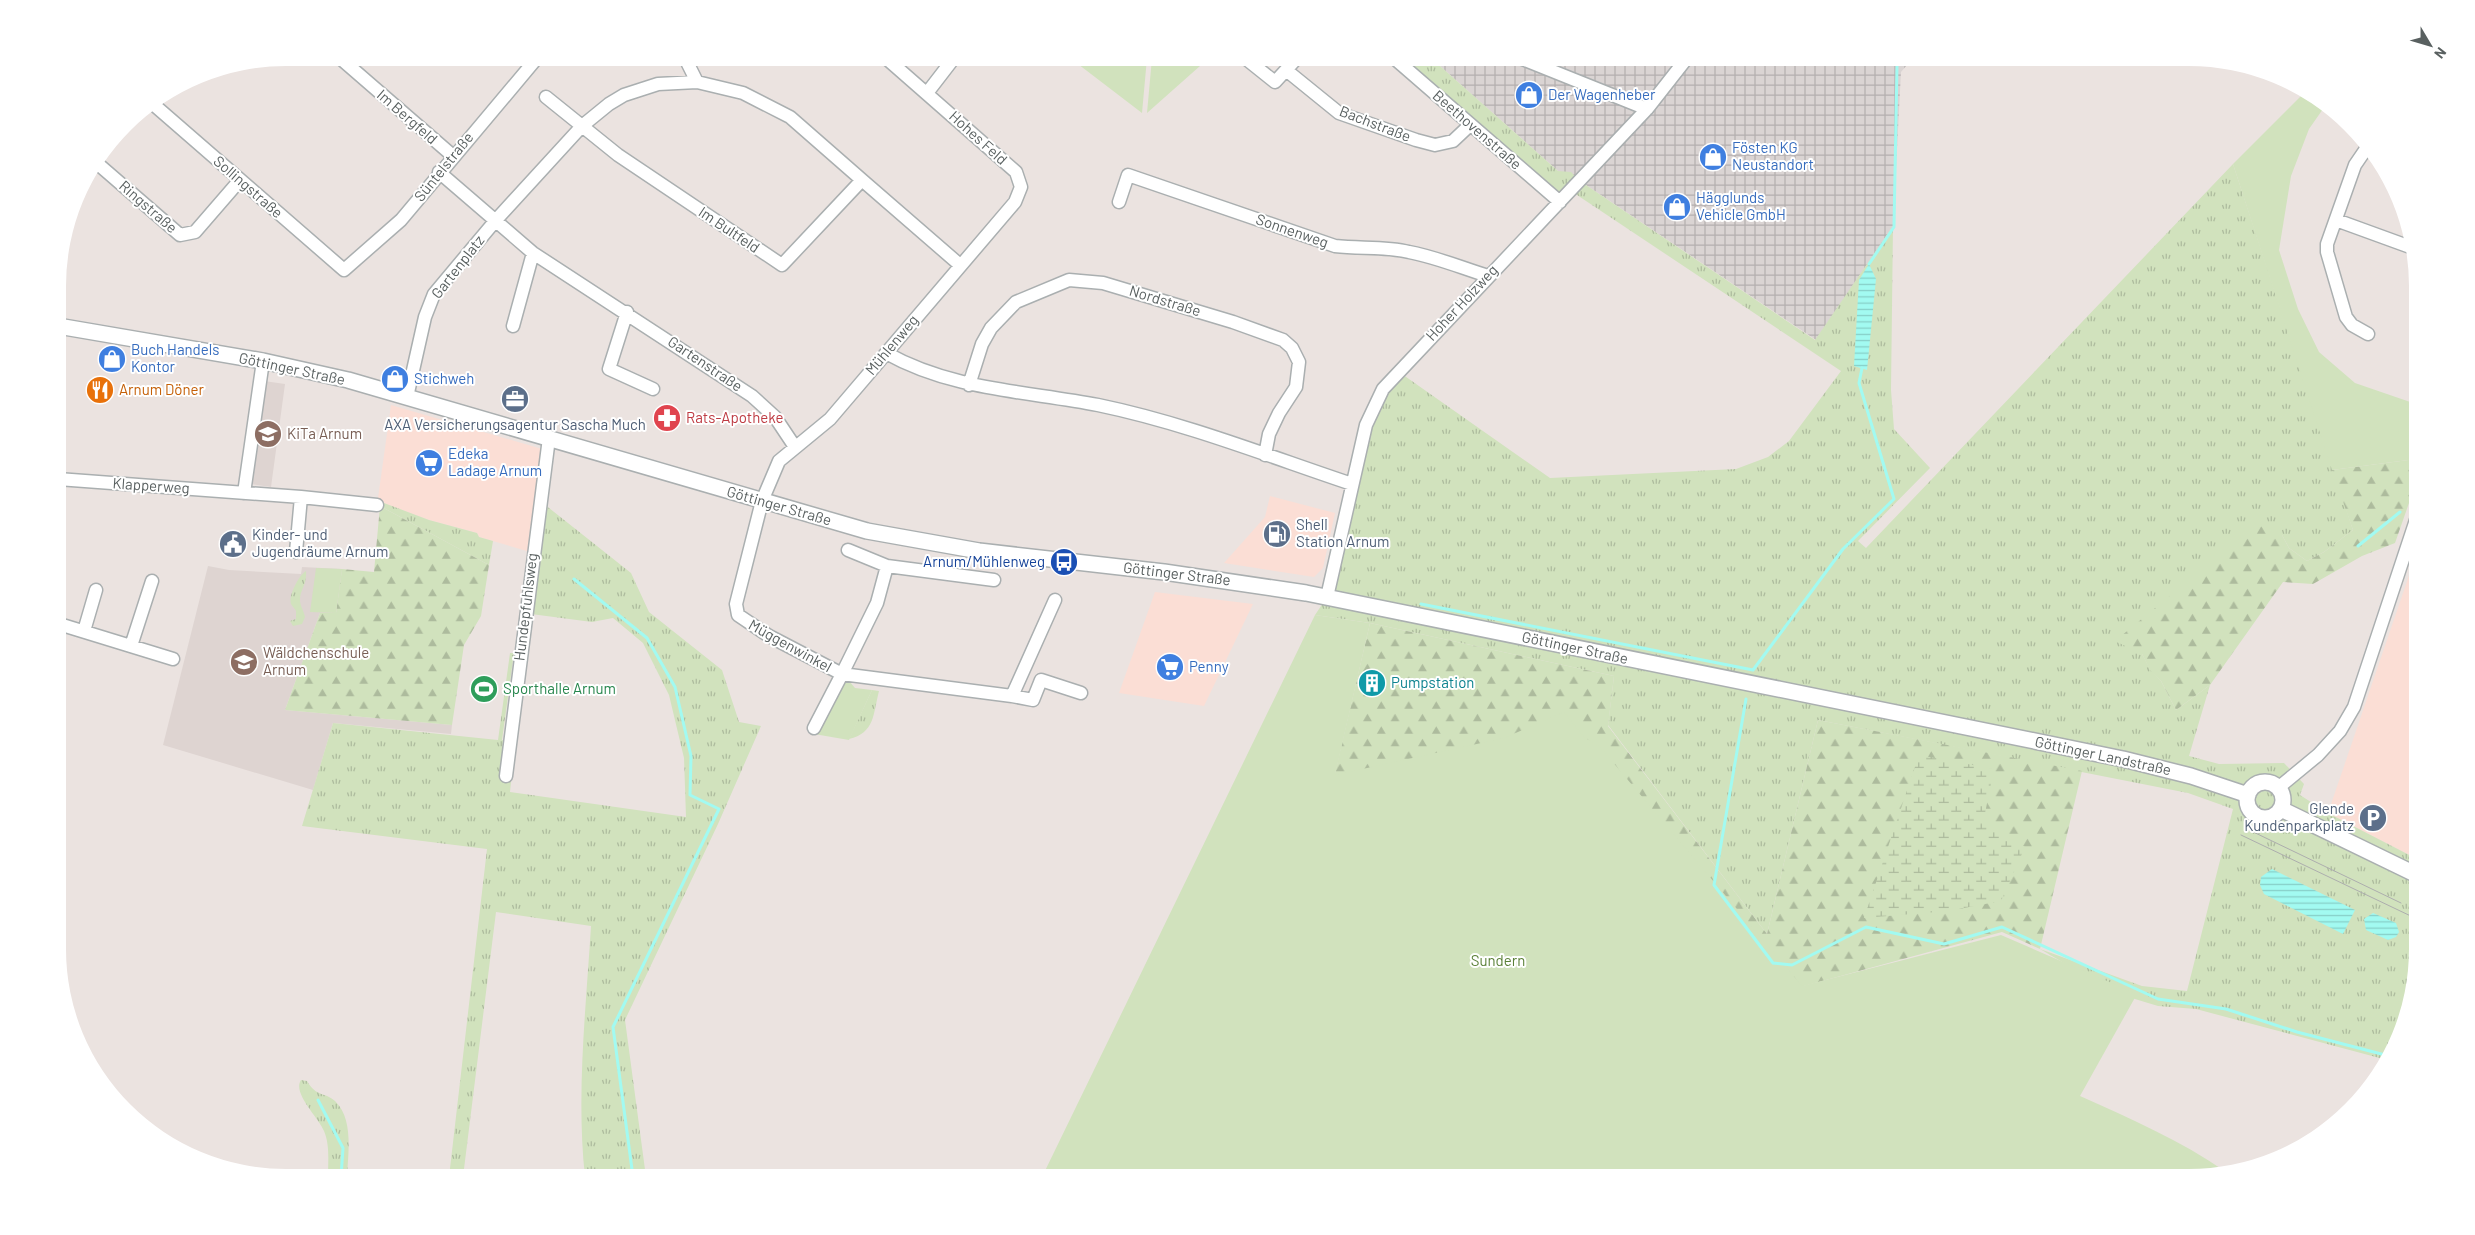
<svg xmlns="http://www.w3.org/2000/svg" width="2475" height="1235" viewBox="0 0 2475 1235" font-family="Barlow,sans-serif">
<style>
.commercial{fill:#fbded5}
.industrial{fill:url(#industrial-grid)}
.education{fill:#ded4d1}
.grass{fill:url(#grass-tufts)}
.forest{fill:url(#forest-firs)}
.wetland{fill:url(#wetland-marsh)}
.green{fill:#d1e2bd}
.water{fill:url(#water-rules)}
.lines{fill:none;stroke-linecap:round;stroke-linejoin:round}
.stream{stroke:#a2faf1;stroke-width:3}
.minor-casing{stroke:#aaafb0;stroke-width:15}
.tertiary-casing{stroke:#aaafb0;stroke-width:18}
.minor{stroke:#fff;stroke-width:12}
.tertiary{stroke:#fff;stroke-width:15}
.tram{stroke:#adaeae;stroke-width:1}
.labels{text-anchor:middle;stroke-width:4;stroke-linejoin:round;paint-order:stroke}
.shop-label{font-size:15px;fill:#366cbe;stroke:#fff;text-anchor:start}
.street-label{font-size:15px;fill:#596060;stroke:#fff}
.food-label{font-size:15px;fill:#c56008;stroke:#fff;text-anchor:start}
.health-label{font-size:15px;fill:#be3a42;stroke:#fff;text-anchor:start}
.service-label{font-size:15px;fill:#4e5e75;stroke:#fff;text-anchor:start}
.education-label{font-size:15px;fill:#785e54;stroke:#fff;text-anchor:start}
.transit-label{font-size:15px;fill:#164399;stroke:#fff;text-anchor:end}
.culture-label{font-size:15px;fill:#0d838f;stroke:#fff;text-anchor:start}
.leisure-label{font-size:15px;fill:#27864d;stroke:#fff;text-anchor:start}
.park-label{font-size:15px;fill:#5b8038;stroke:#fff}
</style>
<defs>
<pattern id="industrial-grid" width="8" height="8" patternUnits="userSpaceOnUse" patternTransform="scale(1.25)"><rect width="8" height="8" fill="#dad4d3"/><path d="M0 4h8M4 0v8" fill="none" stroke="#b4afaf"/></pattern>
<pattern id="grass-tufts" width="24" height="20" patternUnits="userSpaceOnUse" patternTransform="scale(1.25)"><rect width="24" height="20" fill="#d1e2bd"/><path d="M3 7l-1-3M5 7V3M7 7l1-3M15 17l-1-3M17 17v-4M19 17l1-3" fill="none" stroke="#adbb9d"/></pattern>
<pattern id="forest-firs" width="22" height="20" patternUnits="userSpaceOnUse" patternTransform="scale(1.25)"><rect width="22" height="20" fill="#d1e2bd"/><path d="M5 1l3.5 6h-7zM16 11l3.5 6h-7z" fill="#adbb9d"/></pattern>
<pattern id="wetland-marsh" width="20" height="14" patternUnits="userSpaceOnUse" patternTransform="scale(1.25)"><rect width="20" height="14" fill="#d1e2bd"/><path d="M1 5h8M5 5V1M11 12h8M15 12V8" fill="none" stroke="#adbb9d"/></pattern>
<pattern id="water-rules" width="6" height="5" patternUnits="userSpaceOnUse" patternTransform="scale(1.25)"><rect width="6" height="5" fill="#a2faf1"/><path d="M0 2.5h6" fill="none" stroke="#87cec7"/></pattern>
</defs>
<rect width="100%" height="100%" fill="#ebe3e0"/>
<path class="commercial" d="M391,405l151,44 -12,103 -51,-15 -2,-4 -48,-13 -46,-17 -5,-5z
M1270,496l65,17 -12,55 -9,9 -90,-14 41,-46z
M2416,555l1,304 -89,-46z
M1155,592l98,12 -49,102 -85,-13z"/>
<path class="industrial" d="M1431,58h482l-12,14 -8,154 -77,114 -236,-159 -22,-10z"/>
<path class="education" d="M264,381l21,3 -14,103 -21,-3z
M208,566l21,4 72,4 1,-7 40,2 -6,44h-16l-35,97 167,15 -1,9 -118,-11 -20,67 -150,-45z"/>
<path class="grass" d="M1396,58h35l127,113 13,1 9,9 235,159 78,-114 -2,164 3,39 36,39 -72,73 8,7 367,-384 120,366 -29,22 -17,9 -18,-13 -7,-13 -140,119 8,15 11,12 15,29 34,-25 -21,71 30,8 65,-1 20,21 -4,11 28,18 89,46v90l-23,100 -7,11 -191,-51 -38,-3 -43,-13 -75,-44 102,37 45,5 46,-182 -45,-16 -370,-73 -51,214 -159,-209 6,-49 -244,-53 -55,-8 12,-18 39,-172 33,-53 151,106 186,-9 32,-12 21,-16 52,-70 -270,-180 -11,11z
M378,499l6,4 45,17 48,13 2,4 14,4 -4,24 -109,-59z
M544,504l87,69 18,39 73,58 17,52 22,4 -43,98 -93,196 21,157h-61c-9,-83 1,-168 6,-251l-95,-14 -33,265h-14l38,-328 -185,-23 31,-103 165,17 12,-87h4l-12,87 13,2 -5,50 176,25 -2,-59 -15,-63 -26,-52 -30,-25 -21,4 -61,-8z
M306,571c1,15 -6,18 -6,29 0,6 4,11 5,17l-3,7 -9,2 -3,-5 6,-2v-8c-1,-2 -4,-5 -5,-7 -3,-8 8,-29 15,-33z
M872,690l7,1c-6,23 -4,42 -30,48z
M301,1080l6,1c9,16 18,11 28,20 19,18 13,53 12,76h-19c0,-15 2,-32 -4,-46 -5,-13 -32,-38 -23,-51z"/>
<path class="forest" d="M2416,459v24l-21,60 -33,13 -49,28 -30,-2 -73,103 -34,25 -15,-29 -11,-11 -8,-16 -27,-13 137,-113 12,-2 18,9 7,13 18,13 17,-9 29,-22 -21,-60z
M380,506l109,59 -8,51 -17,29 -12,80 -167,-15 35,-97h16l6,-44 32,3z
M1370,623l244,53 -6,50 159,208 51,-214 264,51 -42,178 -38,-17 -220,60 -453,-193z"/>
<path class="wetland" d="M1919,755l75,14 -11,54 42,24 -24,54 -53,10 -84,7z"/>
<path class="green" d="M1076,58h71l-5,55 -68,-52z
M1152,58h57l-62,55z
M2304,93l19,16 -14,20 -18,47 -12,74 19,59 21,43 36,31 61,21v55l-84,11 -99,-306z
M316,568l26,1 -6,44 -26,-1z
M1315,615l55,8 -35,152 169,-37 60,-26 20,25 16,10 202,239 199,-51 136,59 -57,102c51,23 100,44 146,76l-23,5h-1161z
M849,681l6,7 17,2 -23,50 -35,-6 25,-50z"/>
<path class="water" d="M1869,264l7,15 -9,91 -13,-4 5,-86z
M2272,869l83,41 -12,24 -79,-40 -4,-9 1,-8z
M2373,913l23,10 3,9 -3,5 -8,3 -22,-10 -2,-11z"/>
<g class="lines">
<path class="stream" d="M1869,264l25,-37 3,-162 6,-7
M2358,546l42,-34
M574,579l73,59 28,49 16,69 -1,39 29,14 -106,218 20,150
M1421,604l332,66 90,-121 51,-50 -35,-116 3,-15
M1746,699l-32,186 59,78 19,2 74,-38 78,17 58,-17 156,72 68,10 71,23 92,24
M318,1100l25,48 -2,29"/>
<defs>
<path id="minor" d="M340,58l113,98
M685,58l12,24
M886,58l130,114 5,15 -6,15 -185,217 -51,42 -17,40 -26,103 2,11 31,21 73,38 35,-71 10,-37 107,14
M1245,58l30,24 11,-12
M1297,58l-11,12 53,43 77,27 19,5 18,-4 17,-16
M1394,58l166,144
M1520,58l127,51
M927,93l27,-35
M546,97l72,58 164,110 80,-85 98,85
M153,104l191,166 57,-50 136,-162
M98,164l82,71 15,-3 45,-52
M439,172l94,81 219,143 23,21 20,30
M1119,202l9,-27 207,71c25,3 50,0 74,6 27,5 53,16 79,24
M2336,220l77,28
M627,312l-18,57 44,20
M513,326l20,-73
M2368,334l-16,-9 -6,-8 -19,-65v-8l28,-79 13,-19
M886,353c66,37 139,38 212,52 87,18 170,51 254,79
M969,385l13,-41 9,-16 25,-26 53,-22 34,3 130,39 50,18 9,8 7,14 -3,25 -17,26 -10,21 -4,21
M407,397l18,-80 9,-23 62,-74 86,-94 27,-22 15,-9 34,-11 39,-2 46,11 47,24 72,63
M58,479l243,18 76,8
M244,493l19,-132
M848,550l39,16
M296,552l5,-55
M1327,597l39,-172 17,-36 264,-280 40,-51
M59,624l114,35
M84,631l12,-41
M131,646l21,-65
M1012,696l21,4 8,-20 40,13
M814,728l28,-54 170,22 43,-96
M506,776l43,-338
M2278,788l40,-33 22,-24 14,-24 62,-187"/>
<path id="tertiary" d="M58,326l205,35 85,19 519,151 112,20 185,21 142,21 817,166 68,17 57,19
M2247 800a18 18 0 1 1 36 0a18 18 0 1 1-36 0Z
M2281,809l136,66"/>
</defs>
<use href="#minor" class="minor-casing"/>
<use href="#tertiary" class="tertiary-casing"/>
<use href="#minor" class="minor"/>
<use href="#tertiary" class="tertiary"/>
<path class="tram" d="M2245,828l156,75
M2241,835l176,84"/>
</g>
<defs>
<symbol id="shop-disc" viewBox="-11 -11 22 22"><circle r="9.5" fill="#3f7fe0" stroke="#fff"/><path d="M-5-2.5h2.3a2.7 3.5 0 0 1 5.4 0H5L5.5 6h-11ZM-1.5-2.5h3a1.5 2.3 0 0 0-3 0Z" fill="#fff"/></symbol>
<symbol id="restaurant-disc" viewBox="-11 -11 22 22"><circle r="9.5" fill="#e8710a" stroke="#fff"/><path d="M-5-6h1v4h1v-4h1v4h1v-4h1v5L-1.5 .5V6h-2V.5L-5-1ZM5-6V6H3V1.5H1.5Q1.5-4 5-6Z" fill="#fff"/></symbol>
<symbol id="office-disc" viewBox="-11 -11 22 22"><circle r="9.5" fill="#5c6f8a" stroke="#fff"/><path d="M-6-3h4V-5.5h4V-3h4V5H-6ZM-1-4.5V-3h2v-1.5ZM-6 0V1H6V0Z" fill="#fff"/></symbol>
<symbol id="pharmacy-disc" viewBox="-11 -11 22 22"><circle r="9.5" fill="#e0444e" stroke="#fff"/><path d="M-2-6h4v4h4v4h-4v4h-4v-4h-4v-4h4Z" fill="#fff"/></symbol>
<symbol id="school-disc" viewBox="-11 -11 22 22"><circle r="9.5" fill="#8d6e63" stroke="#fff"/><path d="M0-5L7-2L0 1L-7-2ZM-4 1L0 2.5L4 1V4Q0 6-4 4Z" fill="#fff"/></symbol>
<symbol id="supermarket-disc" viewBox="-11 -11 22 22"><circle r="9.5" fill="#3f7fe0" stroke="#fff"/><path d="M-6-5.5h2.5l.6 2H6L4.5 2H-2.5L-4.4-4H-6ZM-1.5 3.2a1.3 1.3 0 1 0 .1 0ZM3 3.2a1.3 1.3 0 1 0 .1 0Z" fill="#fff"/></symbol>
<symbol id="fuel-disc" viewBox="-11 -11 22 22"><circle r="9.5" fill="#5c6f8a" stroke="#fff"/><path d="M-5.5-6h7V0h2V4h1.3V-2.5L3-4.5l.8-.8L6-3V5H2.5V1h-1V6h-7ZM-4.2-4.7v3.2H.2V-4.7Z" fill="#fff"/></symbol>
<symbol id="civic-disc" viewBox="-11 -11 22 22"><circle r="9.5" fill="#5c6f8a" stroke="#fff"/><path d="M-.6-6.5H3V-4.5H.6V-3L4-1V1h2V6H-6V1h2V-1L-.6-3ZM-1.2 2.5V6h2.4V2.5Z" fill="#fff"/></symbol>
<symbol id="bus-disc" viewBox="-11 -11 22 22"><circle r="9.5" fill="#1a4fb4" stroke="#fff"/><path d="M-5-6H5V4H4V6H2V4H-2V6H-4V4H-5ZM-3.5-4V0h7V-4ZM-3.5 1.2v1.5H-2V1.2ZM2 1.2v1.5H3.5V1.2Z" fill="#fff"/></symbol>
<symbol id="building-disc" viewBox="-11 -11 22 22"><circle r="9.5" fill="#0f9aa8" stroke="#fff"/><path d="M-4-6H4V6H1V3H-1V6H-4ZM-2.5-4.3h1.7v1.8h-1.7ZM.8-4.3h1.7v1.8H.8ZM-2.5-1h1.7V.8h-1.7ZM.8-1h1.7V.8H.8Z" fill="#fff"/></symbol>
<symbol id="stadium-disc" viewBox="-11 -11 22 22"><circle r="9.5" fill="#2e9e5b" stroke="#fff"/><path d="M0-5a6.5 5 0 1 0 0 10a6.5 5 0 1 0 0-10ZM-3.5-1.8h7v3.6h-7Z" fill="#fff"/></symbol>
<symbol id="parking-disc" viewBox="-11 -11 22 22"><circle r="9.5" fill="#5c6f8a" stroke="#fff"/><path d="M-3.5-5.5H1a3.5 3.5 0 0 1 0 7H-1V5.5H-3.5ZM-1-3.4V-.6H.8a1.4 1.4 0 0 0 0-2.8Z" fill="#fff"/></symbol>
</defs>
<g fill-rule="evenodd">
<use href="#shop-disc" x="1513" y="79" width="32" height="32"/>
<use href="#shop-disc" x="1697" y="141" width="32" height="32"/>
<use href="#shop-disc" x="1661" y="191" width="32" height="32"/>
<use href="#shop-disc" x="96" y="343" width="32" height="32"/>
<use href="#shop-disc" x="379" y="363" width="32" height="32"/>
<use href="#restaurant-disc" x="84" y="374" width="32" height="32"/>
<use href="#office-disc" x="499" y="383" width="32" height="32"/>
<use href="#pharmacy-disc" x="651" y="402" width="32" height="32"/>
<use href="#school-disc" x="252" y="418" width="32" height="32"/>
<use href="#supermarket-disc" x="413" y="447" width="32" height="32"/>
<use href="#fuel-disc" x="1261" y="518" width="32" height="32"/>
<use href="#civic-disc" x="217" y="528" width="32" height="32"/>
<use href="#bus-disc" x="1048" y="546" width="32" height="32"/>
<use href="#school-disc" x="228" y="646" width="32" height="32"/>
<use href="#supermarket-disc" x="1154" y="651" width="32" height="32"/>
<use href="#building-disc" x="1356" y="667" width="32" height="32"/>
<use href="#stadium-disc" x="468" y="673" width="32" height="32"/>
<use href="#parking-disc" x="2357" y="802" width="32" height="32"/>
</g>
<g class="labels">
<g class="shop-label">
<text x="1548" y="100">Der Wagenheber</text>
<text x="1732" y="153">Fösten KG<tspan x="1732" dy="17">Neustandort</tspan></text>
<text x="1696" y="203">Hägglunds<tspan x="1696" dy="17">Vehicle GmbH</tspan></text>
<text x="131" y="355">Buch Handels<tspan x="131" dy="17">Kontor</tspan></text>
<text x="414" y="384">Stichweh</text>
<text x="448" y="459">Edeka<tspan x="448" dy="17">Ladage Arnum</tspan></text>
<text x="1189" y="672">Penny</text>
</g>
<g class="street-label">
<text transform="translate(407 117) rotate(41)" y="5">Im Bergfeld</text>
<text transform="translate(1375 124) rotate(21)" y="5">Bachstraße</text>
<text transform="translate(1477 130) rotate(41)" y="5">Beethovenstraße</text>
<text transform="translate(978 138) rotate(42)" y="5">Hohes Feld</text>
<text transform="translate(444 167) rotate(-51)" y="5">Süntelstraße</text>
<text transform="translate(248 187) rotate(41)" y="5">Sollingstraße</text>
<text transform="translate(148 207) rotate(41)" y="5">Ringstraße</text>
<text transform="translate(729 230) rotate(34)" y="5">Im Bultfeld</text>
<text transform="translate(1292 231) rotate(19)" y="5">Sonnenweg</text>
<text transform="translate(458 267) rotate(-52)" y="5">Gartenplatz</text>
<text transform="translate(1165 301) rotate(17)" y="5">Nordstraße</text>
<text transform="translate(1462 303) rotate(-47)" y="5">Hoher Holzweg</text>
<text transform="translate(892 345) rotate(-50)" y="5">Mühlenweg</text>
<text transform="translate(705 364) rotate(34)" y="5">Gartenstraße</text>
<text transform="translate(292 369) rotate(12)" y="5">Göttinger Straße</text>
<text transform="translate(151 486) rotate(4)" y="5">Klapperweg</text>
<text transform="translate(779 506) rotate(16)" y="5">Göttinger Straße</text>
<text transform="translate(1177 574) rotate(7)" y="5">Göttinger Straße</text>
<text transform="translate(526 607) rotate(-83)" y="5">Hundepfuhlsweg</text>
<text transform="translate(790 646) rotate(29)" y="5">Müggenwinkel</text>
<text transform="translate(1575 648) rotate(12)" y="5">Göttinger Straße</text>
<text transform="translate(2103 756) rotate(12)" y="5">Göttinger Landstraße</text>
</g>
<g class="food-label">
<text x="119" y="395">Arnum Döner</text>
</g>
<g class="health-label">
<text x="686" y="423">Rats-Apotheke</text>
</g>
<g class="service-label">
<text x="515" y="430" text-anchor="middle">AXA Versicherungsagentur Sascha Much</text>
<text x="1296" y="530">Shell<tspan x="1296" dy="17">Station Arnum</tspan></text>
<text x="252" y="540">Kinder- und<tspan x="252" dy="17">Jugendräume Arnum</tspan></text>
<text x="2354" y="814" text-anchor="end">Glende<tspan x="2354" dy="17">Kundenparkplatz</tspan></text>
</g>
<g class="education-label">
<text x="287" y="439">KiTa Arnum</text>
<text x="263" y="658">Wäldchenschule<tspan x="263" dy="17">Arnum</tspan></text>
</g>
<g class="transit-label">
<text x="1045" y="567">Arnum/Mühlenweg</text>
</g>
<g class="culture-label">
<text x="1391" y="688">Pumpstation</text>
</g>
<g class="leisure-label">
<text x="503" y="694">Sporthalle Arnum</text>
</g>
<g class="park-label">
<text x="1498" y="966">Sundern</text>
</g>
</g>
<path d="M0 0H2475V1235H0ZM286 66H2189A220 220 0 0 1 2409 286V949A220 220 0 0 1 2189 1169H286A220 220 0 0 1 66 949V286A220 220 0 0 1 286 66Z" fill="#fff" fill-rule="evenodd"/>
<g transform="translate(2430 45) rotate(128)" stroke="#ffffff" stroke-width="4" paint-order="stroke">
<path d="M0-4L9 19L0 12L-9 19Z" fill="#596060"/>
<text y="-8" font-size="14" font-weight="bold" text-anchor="middle" fill="#596060">N</text>
</g>
</svg>
